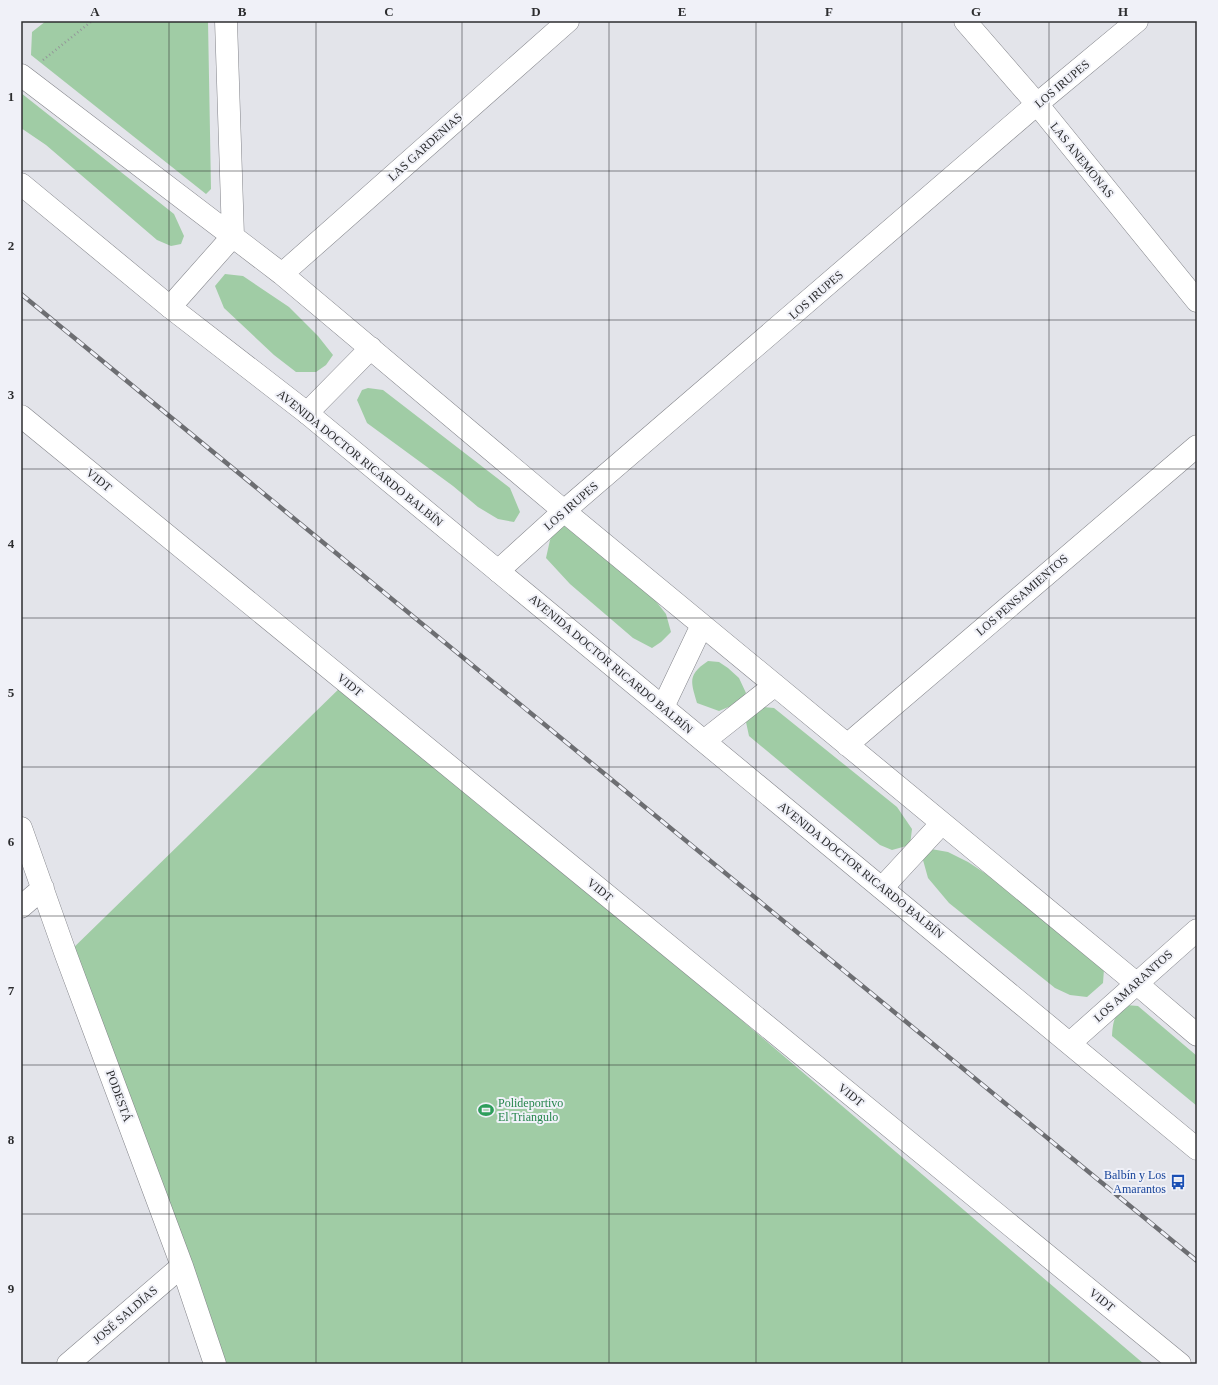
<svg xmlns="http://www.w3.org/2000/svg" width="1218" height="1385" viewBox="0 0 1218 1385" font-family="Georgia,serif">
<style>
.green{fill:#a0cca5}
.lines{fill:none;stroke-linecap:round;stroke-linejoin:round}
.minor-casing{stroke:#828389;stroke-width:23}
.major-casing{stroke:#828389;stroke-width:23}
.path{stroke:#939498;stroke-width:2.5;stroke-dasharray:1 3;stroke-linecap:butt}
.minor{stroke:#fff;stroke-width:22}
.major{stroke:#fff;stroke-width:22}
.rail-casing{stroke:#6d6e72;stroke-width:4.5}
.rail{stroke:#f0f1f8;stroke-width:3;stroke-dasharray:9;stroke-linecap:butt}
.grid{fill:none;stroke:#2c2d2f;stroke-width:1;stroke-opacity:0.55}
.labels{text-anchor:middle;stroke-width:4;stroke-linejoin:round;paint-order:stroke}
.street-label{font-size:12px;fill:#2c2d2f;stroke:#f0f1f8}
.leisure-label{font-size:12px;fill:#27864d;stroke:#f0f1f8;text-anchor:start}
.transit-label{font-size:12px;fill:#164399;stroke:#f0f1f8;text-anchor:end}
.neatline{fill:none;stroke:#2c2d2f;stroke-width:1.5}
.grid-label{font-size:13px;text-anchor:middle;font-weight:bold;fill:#2c2d2f}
</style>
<rect width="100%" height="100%" fill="#e3e4ea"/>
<path class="green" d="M46,21h162l3,168 -5,5 -175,-139 1,-23z
M21,93l153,121 10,22 -3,8 -10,2 -14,-6 -111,-95 -25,-17z
M225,274l18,2 46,31 29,29 15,19 -7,10 -10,7h-20l-22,-17 -50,-47 -9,-22z
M368,388l15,2 127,98 10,24 -6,10 -16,-3 -20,-12 -25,-21 -86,-63 -10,-23 5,-10z
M560,522l84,64 22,28 5,18 -10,10 -9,6 -19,-10 -63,-54 -24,-26 4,-18z
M708,661l11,1 9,6 11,10 7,15 -8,10 -19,8 -22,-8c-6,-21 -10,-28 11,-42z
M346,682l798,682h-925l-153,-409z
M763,707l11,1 123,99 15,22 -2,16 -18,5 -12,-5 -131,-109 -3,-14z
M931,849l17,3 20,10 38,25 98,82 -1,14 -16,14 -17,-2 -15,-7 -106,-85 -21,-25 -5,-18z
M1126,1005l12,1 59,50v50l-85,-70c1,-15 2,-21 14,-31z"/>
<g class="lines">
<defs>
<path id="minor" d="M965,21l72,83 160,197
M21,75l261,199 282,237 572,472 61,52
M282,274l286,-253
M170,307l63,-71 -7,-215
M307,413l64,-65
M21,416l1159,948
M498,571l66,-60 473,-407 100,-83
M663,707l39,-82
M704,741l71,-56
M847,745l350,-299
M21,828l45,127 116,311 33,98
M882,888l60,-65
M21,907l22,-19
M1070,1043l127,-113
M68,1364l114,-98"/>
<path id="major" d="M21,184l149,123 137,106 890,736"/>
</defs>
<use href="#minor" class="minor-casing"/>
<use href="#major" class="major-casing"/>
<path class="path" d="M43,60l49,-39"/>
<use href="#minor" class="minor"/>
<use href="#major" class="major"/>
<defs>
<path id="rail" d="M21,294l1176,967"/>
</defs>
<use href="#rail" class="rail-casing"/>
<use href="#rail" class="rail"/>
</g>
<path class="grid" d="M169,21v1343M316,21v1343M462,21v1343M609,21v1343M756,21v1343M902,21v1343M1049,21v1343M21,171h1176M21,320h1176M21,469h1176M21,618h1176M21,767h1176M21,916h1176M21,1065h1176M21,1214h1176"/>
<defs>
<symbol id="stadium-bare" viewBox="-9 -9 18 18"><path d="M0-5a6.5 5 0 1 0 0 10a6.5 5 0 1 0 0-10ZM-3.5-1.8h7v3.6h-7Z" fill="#2e9e5b" stroke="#f0f1f8" stroke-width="2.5" paint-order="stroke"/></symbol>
<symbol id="bus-bare" viewBox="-9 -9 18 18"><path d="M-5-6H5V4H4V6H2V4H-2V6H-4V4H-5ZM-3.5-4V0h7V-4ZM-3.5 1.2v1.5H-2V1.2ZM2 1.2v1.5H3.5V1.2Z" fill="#1a4fb4" stroke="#f0f1f8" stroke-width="2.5" paint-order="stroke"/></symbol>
</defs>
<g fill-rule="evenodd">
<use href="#stadium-bare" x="475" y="1099" width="22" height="22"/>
<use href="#bus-bare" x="1167" y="1171" width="22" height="22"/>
</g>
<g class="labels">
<g class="street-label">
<text transform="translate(1062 84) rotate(-40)" y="4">LOS IRUPES</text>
<text transform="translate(425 147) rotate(-42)" y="4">LAS GARDENIAS</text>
<text transform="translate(1082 160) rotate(51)" y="4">LAS ANEMONAS</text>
<text transform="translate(816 295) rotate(-41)" y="4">LOS IRUPES</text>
<text transform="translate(360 458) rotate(39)" y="4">AVENIDA DOCTOR RICARDO BALBÍN</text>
<text transform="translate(99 480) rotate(39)" y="4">VIDT</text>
<text transform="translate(571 506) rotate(-41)" y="4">LOS IRUPES</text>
<text transform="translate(1022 595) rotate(-41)" y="4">LOS PENSAMIENTOS</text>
<text transform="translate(611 664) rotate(40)" y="4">AVENIDA DOCTOR RICARDO BALBÍN</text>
<text transform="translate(350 685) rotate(39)" y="4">VIDT</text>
<text transform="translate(861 870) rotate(39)" y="4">AVENIDA DOCTOR RICARDO BALBÍN</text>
<text transform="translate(600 890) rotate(39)" y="4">VIDT</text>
<text transform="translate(1133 986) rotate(-42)" y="4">LOS AMARANTOS</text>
<text transform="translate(851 1095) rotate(39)" y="4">VIDT</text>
<text transform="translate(119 1096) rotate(70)" y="4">PODESTÁ</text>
<text transform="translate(1102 1300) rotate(39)" y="4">VIDT</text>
<text transform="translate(125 1315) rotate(-41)" y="4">JOSÉ SALDÍAS</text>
</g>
<g class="leisure-label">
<text x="498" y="1107">Polideportivo<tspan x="498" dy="14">El Triangulo</tspan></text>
</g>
<g class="transit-label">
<text x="1166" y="1179">Balbín y Los<tspan x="1166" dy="14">Amarantos</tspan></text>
</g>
</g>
<rect width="1218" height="1385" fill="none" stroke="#f0f1f8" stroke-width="44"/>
<rect x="22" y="22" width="1174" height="1341" class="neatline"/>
<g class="grid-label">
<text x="95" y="16">A</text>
<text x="242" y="16">B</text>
<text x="389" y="16">C</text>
<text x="536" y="16">D</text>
<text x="682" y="16">E</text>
<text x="829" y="16">F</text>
<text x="976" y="16">G</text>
<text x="1123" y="16">H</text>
<text x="11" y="101">1</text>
<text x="11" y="250">2</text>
<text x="11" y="399">3</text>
<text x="11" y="548">4</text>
<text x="11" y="697">5</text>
<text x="11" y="846">6</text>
<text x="11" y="995">7</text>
<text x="11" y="1144">8</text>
<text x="11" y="1293">9</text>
</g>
</svg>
